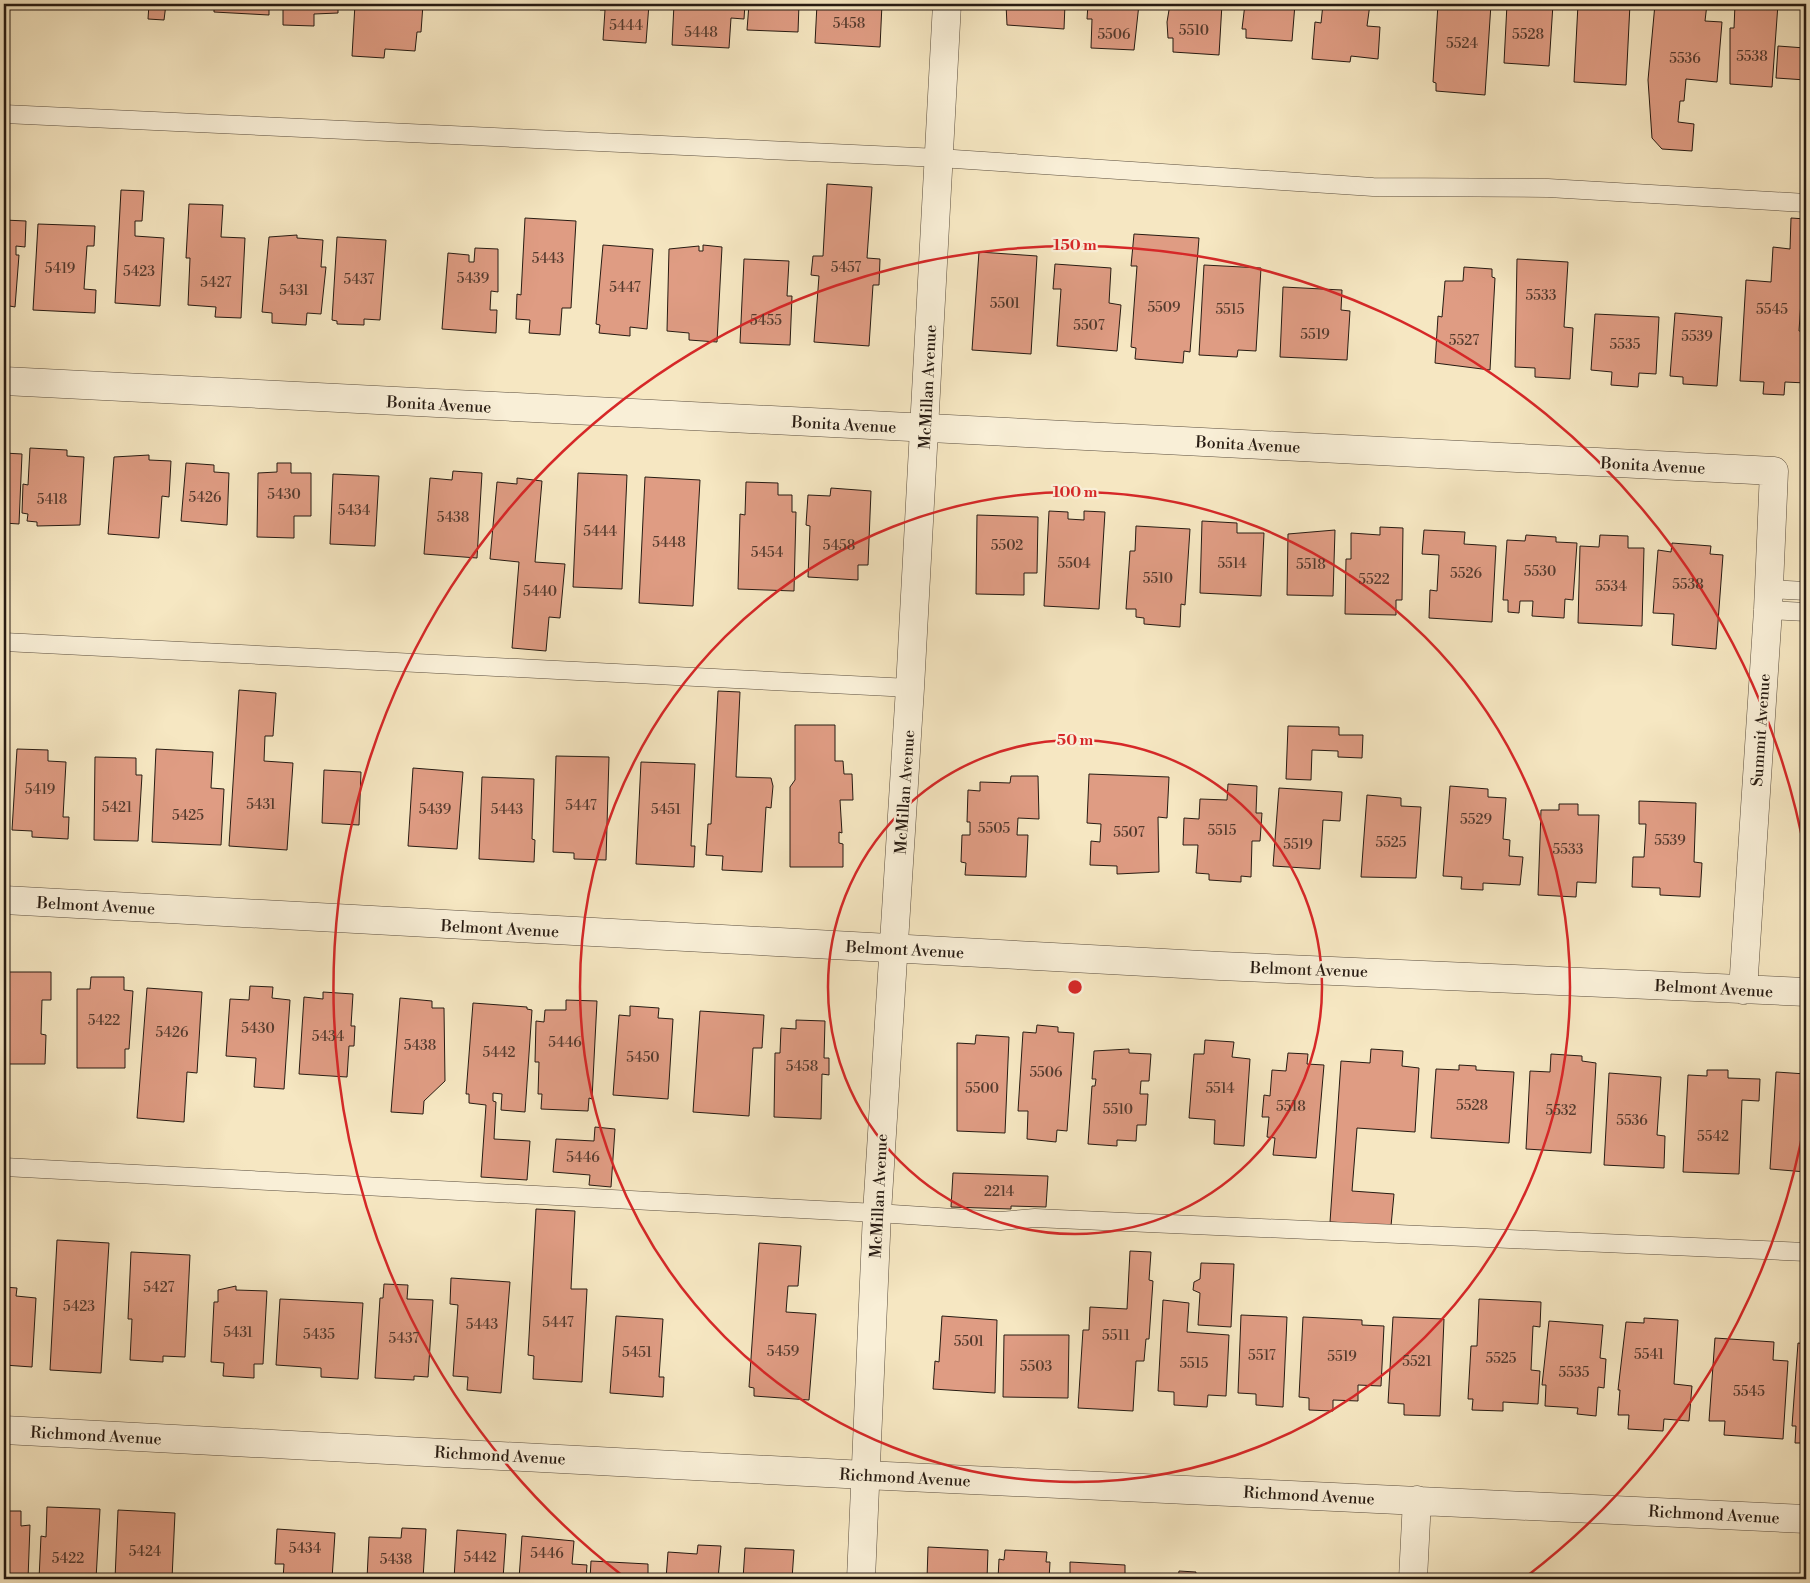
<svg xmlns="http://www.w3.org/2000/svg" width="1810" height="1583" viewBox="0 0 1810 1583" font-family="'Libre Bodoni',serif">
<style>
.building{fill:#df9c83;stroke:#271b12}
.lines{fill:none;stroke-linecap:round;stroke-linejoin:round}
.service-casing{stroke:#5b4e3e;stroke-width:19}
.minor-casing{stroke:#5b4e3e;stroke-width:29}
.tertiary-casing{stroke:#5b4e3e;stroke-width:29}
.service{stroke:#f9efd7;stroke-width:18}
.minor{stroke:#f9efd7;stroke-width:28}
.tertiary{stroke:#f9efd7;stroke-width:28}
.ring{fill:none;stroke:#d62828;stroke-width:2.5}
.labels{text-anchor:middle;stroke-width:4.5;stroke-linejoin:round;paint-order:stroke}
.number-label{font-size:14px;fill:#553b2e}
.street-label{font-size:16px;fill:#271b12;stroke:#f9efd7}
.centre{fill:#d62828;stroke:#f9efd7;stroke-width:2.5}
.ring-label{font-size:15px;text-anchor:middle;font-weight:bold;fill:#d62828;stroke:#f9efd7;stroke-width:4.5;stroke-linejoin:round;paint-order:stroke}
</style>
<rect width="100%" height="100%" fill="#f6e7c2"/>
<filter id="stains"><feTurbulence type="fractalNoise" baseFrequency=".004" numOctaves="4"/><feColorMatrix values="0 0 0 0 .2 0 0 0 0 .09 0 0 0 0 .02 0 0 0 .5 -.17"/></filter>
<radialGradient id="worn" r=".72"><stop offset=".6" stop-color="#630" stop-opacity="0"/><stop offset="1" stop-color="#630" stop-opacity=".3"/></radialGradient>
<path class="building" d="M149,4h17l-2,16 -16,-1z
M214,4h55v11l-55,-3z
M283,4h55v9l-24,1v12l-31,-1z
M355,4h68l-2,28h-4l-2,19 -30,-2 -1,9 -32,-2z
M539,4h58v5l-59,-2z
M600,4h49l-3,39 -43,-3 2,-30h-5z
M674,4h71l-1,15 -13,-1 -2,30 -57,-3z
M749,4h50l-1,28 -51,-2z
M817,4h65l-2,43 -65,-4z
M1006,4h59l-1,25 -57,-4z
M1088,4h51l-5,46 -43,-2 1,-29h-5z
M1170,4h52l-3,51 -46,-3v-14h-5l-1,-16z
M1245,4h50l-3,37 -46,-3v-9h-4z
M1323,4h47l-3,22 13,1 -2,32 -27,-3 -1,6 -38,-3 3,-37 6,1z
M1438,4h53l-6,91 -49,-4v-8l-3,-1z
M1507,4h46l-4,62 -45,-3z
M1578,4h52l-4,81 -52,-3z
M1655,4h52l-2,17 17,1 -5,60 -31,-3 -2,22h-4l-2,21 16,2 -2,27 -30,-2 -10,-11 -4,-58z
M1735,4h43l-6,83 -42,-3v-56h4z
M1806,30v89h-3l3,-39 -30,-2 2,-32 27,2z
M827,184l45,3 -5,71 13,1 -1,26h-6l-4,61 -55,-4 5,-66 -8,-1 2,-19h10z
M121,190l23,1 -2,30h-7v15l29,2 -4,68 -45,-3z
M189,204l34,1 -2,32 24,1 -4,80 -26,-1 1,-10 -28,-2 2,-47h-4z
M525,218l51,3 -5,87h-9l-2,27 -31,-2 1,-13 -14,-1 1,-25 4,1z
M1791,218l15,1v67h-4l-3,45 7,1v51l-21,-1 -1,13 -21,-1 1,-12 -24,-1 6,-101 25,2 2,-35 17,2z
M4,220l22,1 -1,26 -9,-1v9h3l-4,52 -11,-2z
M38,224l57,2 -1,20h-7l-3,43 12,1 -1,23 -62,-3z
M1134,234l65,4 -9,114 -6,-1 -1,12 -48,-4 1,-11 -5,-1 6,-81h-6z
M297,235v3l26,2 -2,27h5l-5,47 -14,-1 -1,12 -34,-2v-10l-10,-1 7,-75z
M337,237l49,3 -6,80 -16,-1v6l-27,-1v-3l-5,-1z
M603,245l50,4 -6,80 -17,-2v9l-31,-3 1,-8 -4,-1z
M703,245l19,2 -5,95 -28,-2v-7l-22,-2 2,-82 30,-3v5h4z
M475,248l23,1v43l-7,-1 -1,19h7l-1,23 -54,-4 6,-76 21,2v7h5z
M979,252l58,4 -6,98 -59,-4z
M744,259l45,2 -2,35h5l-2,49 -50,-2z
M1517,259l51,3 -4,65 9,1 -3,51 -35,-2v-9l-20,-1z
M1055,264l56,4 -2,35 12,2 -4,46 -60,-5 4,-57h-8z
M1204,265l57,3 -5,83 -18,-1 -1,7 -38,-2z
M1464,267l28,2v8l3,1 -5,92 -55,-7 3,-47 4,1 3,-36h18z
M1283,287l59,3 -1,20 9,1 -3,49 -67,-3z
M1675,313l47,4 -5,69 -34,-2v-7l-13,-1z
M1595,314l64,3 -3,57 -17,-1 -1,14 -27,-2 1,-13 -21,-2z
M30,448l37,2v6l17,1 -4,68 -43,1v-4l-10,-1 1,-7 -6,-1 1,-29 5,1z
M4,453l18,1 -3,70 -15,-1z
M149,455v5l22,1 -2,36 -7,-1 -3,42 -51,-4 6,-77z
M186,463l28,2v7l15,1 -2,52 -46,-4z
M277,463h14v10h20v43h-17v22l-37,-1 1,-64 19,-1z
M453,471l29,2 -5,85 -53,-4 6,-76 22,2z
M578,473l49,2 -5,114 -49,-2z
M333,474l46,2 -4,70 -45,-2z
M645,477l55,3 -7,126 -54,-3z
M517,478l25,3 -7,81 30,2 -5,54 -11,-1 -3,34 -34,-3 7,-86 -29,-3 7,-77 20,2z
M746,482l32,1v12h14v17h4l-2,79 -56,-2 2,-75 5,1z
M831,488l40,3 -3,74h-10v15l-50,-3 2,-51 -4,-1 2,-30 22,1z
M1049,511l19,1v7l16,1v-9l21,1 -6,97 -55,-3z
M977,515l61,2 -1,56h-13v22l-48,-1z
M1202,521l35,2v10h27l-3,63 -61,-3z
M1136,526l54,3 -5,76 -4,-1 -1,23 -36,-3v-6l-8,-1v-8h-10l4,-58h5z
M1380,527l23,1 -1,72h-6v15l-51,-1 1,-55h5v-26l29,2z
M1335,530l-2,66 -46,-1 1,-61z
M1424,530l41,2 -1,12 32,2 -4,76 -63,-4 1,-28 7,1 2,-36 -17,-1z
M1526,535l30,2v5l21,1 -4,57 -8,-1 -1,19 -32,-2 1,-15h-13l-1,12 -11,-1v-12h-5l4,-60 18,1z
M1600,535l28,1v12h16l-2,78 -64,-3 2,-77 19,1z
M1672,543l39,3 -1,8 13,1 -7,94 -44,-4 2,-31 -21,-1 5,-63 13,2z
M239,690l37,3 -3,43h-8l-1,25 29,2 -6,87 -58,-4z
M718,691l22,1 -4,85 35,1 2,8 -2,22 -5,-1 -4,65 -40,-2 1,-14 -17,-1 2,-31h3z
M795,725h40v36h8l1,13h8l1,26h-13l2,33 -3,-1v11l4,1v23h-53v-80l5,-7z
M1288,726l51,1v8h24l-1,23 -24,-1v-6l-26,-1 -1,30 -25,-1z
M17,749l31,1v11l18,1 -3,55h6l-1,22 -36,-2v-6l-20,-1z
M156,749l57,3 -2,36 13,1 -3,56 -69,-3z
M556,756l53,1 -3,103 -32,-1v-6l-21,-1z
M95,757l41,1v17h6l-4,66 -44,-1z
M641,762l54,2 -4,82h4l-1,21 -58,-3z
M413,768l50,4 -6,77 -49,-3z
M324,770l37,2 -2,53 -37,-2z
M1089,774l80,3 -2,41 -9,-1 1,55 -42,2v-8l-27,-1 1,-24 9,1 1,-18 -14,-1z
M1011,776h27l1,43 -21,-1 -1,17h11l-2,42 -61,-2 1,-12 -5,-1 1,-27h8v-13h-3l1,-32 12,1v-9l30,1z
M482,777l52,2 -2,60 3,1 -1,22 -55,-3z
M1228,784l29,2 -1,27h6l-2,28h-8l-1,36 -10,-1v6l-32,-2v-6l-13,-1 2,-28h-15l1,-27 15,1 1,-20 27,1z
M1450,786l38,3v8l18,1 -3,41 7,1 -1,16 14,1 -3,28 -37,-2v7l-22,-1 1,-12 -19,-1z
M1279,788l63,4 -2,29 -17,-1 -3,49 -47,-3z
M1367,795l34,3v8l20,1 -5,71 -55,-1z
M1639,801l57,2 -2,59 8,1 -2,34 -40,-2v-7l-28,-1 1,-30h11l2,-33h-7z
M1559,804h19v11h21l-3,68 -19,-1 -1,15 -38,-2 3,-85h18z
M4,972h47v28h-9l-1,34 5,1 -1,29h-41z
M91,977h33v13l9,1 -4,58h-4v19h-48v-79h13z
M250,986l23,1 -1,11 18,2 -6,89 -30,-2 2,-29 -30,-2 4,-57 19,1z
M147,988l55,4 -5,81 -10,-1 -3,50 -47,-4z
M323,992l30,2 -2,32h4l-1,20h-5l-2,31 -48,-3 5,-77 19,2z
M400,998l32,3v7h12l1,73 -21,20 -1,13 -32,-2z
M566,1000l31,1 -5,98 -3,-1 -1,13 -47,-2 1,-15h-4l1,-32h-4l1,-41 8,1 1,-12h21z
M473,1003l54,4v2l5,1 -7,102 -24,-2 1,-16 -9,-1v8l3,1 -2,37 36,2 -3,39 -46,-3 5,-72 -17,-2v-9h-3z
M630,1006l29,2 -1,10 15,1 -5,80 -55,-4 6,-80 11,1z
M700,1011l64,4 -2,33h-9l-4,68 -56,-4z
M796,1020l29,1 -1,37h5v17l-7,-1 -1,45 -47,-2 1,-64h5l1,-25 15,1z
M1037,1025l21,2v5l16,1 -7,98 -10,-1 -1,12 -29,-3 1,-28h-10l5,-79 13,1z
M976,1035l33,2 -4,96 -48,-2v-88l18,1z
M1205,1040l29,2 -2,15 18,2 -6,87 -30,-2 1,-24 -26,-2 5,-64h10z
M1129,1049v4l22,1 -2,27h-8l-1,13h8l-2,31h-9l-1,16 -19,-1v6l-29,-2 4,-58h3l1,-7h-4l2,-28z
M1371,1049l32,2 -1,15 17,2 -4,64 -58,-4 -5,63 42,3 -3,32 -61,-4 11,-161 29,2z
M1288,1053l20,1 -1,10 17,1 -8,93 -43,-3 2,-17 -8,-1 2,-20h-7l2,-22 6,1 2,-26 14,1z
M1551,1054l31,2v5l14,2 -5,90 -65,-4 4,-78 20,1z
M1459,1065l17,1v4l38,2 -5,71 -78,-5 5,-69 23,1z
M1707,1070h21v8l32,1 -1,22 -17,-1 -3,74 -56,-2 5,-97 19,1z
M1776,1072l30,2v98l-36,-3z
M1609,1073l52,4 -4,58 8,1 -1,32 -60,-3z
M595,1127l20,2 -4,58 -22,-2 1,-10 -37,-3 3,-33 38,2z
M953,1173l95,3 -2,31 -35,-1v3l-60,-2z
M536,1209l39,2 -4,78h16l-5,93 -49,-3 1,-23 -6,-1z
M57,1240l52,3 -8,130 -51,-3z
M759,1243l42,3 -3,40h-10l-2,26 30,2 -7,86 -55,-4v-8l-5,-1z
M1130,1251l21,1 -2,28 4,1 -4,58h-3l-2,22h-8l-3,50 -55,-3 5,-78h6l1,-23 37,2z
M131,1252l59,3 -5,102 -22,-1v6l-33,-2 2,-41h-4z
M1201,1263l33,1 -3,63 -33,-2 2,-32 -7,-3 1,-8 6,-3z
M451,1278l59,4 -9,111 -34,-3 1,-13 -15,-1 5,-71 -8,-1z
M384,1284l24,1 -1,14 26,1 -5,77 -14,-1v4l-39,-2 5,-80h3z
M236,1286v4l31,1 -4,73h-9v14l-31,-2 1,-13 -13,-1 3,-60h4v-12z
M4,1287l13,1 -1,8 20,2 -4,69 -28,-2z
M280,1299l83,4 -5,76 -37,-2v-9l-45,-3z
M1479,1299l62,3 -1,25 -7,-1 -2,44 9,1 -2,33 -35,-2v9l-31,-1 1,-11h-5l3,-53h6z
M1163,1300l26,3 -2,29 42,3 -3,61 -18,-1 -1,12 -33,-2v-13l-16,-1z
M1241,1315l46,2 -4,90 -27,-2v-11l-18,-1z
M616,1316l47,3 -4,58h5l-1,20 -53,-4z
M942,1316l55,4 -2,73 -62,-4 2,-28 4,1z
M1303,1317l59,3v5l22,1 -3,60 -23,-1v16l-25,-1v11l-24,-1v-12l-10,-1z
M1393,1317l51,2 -4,97 -36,-1v-11l-16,-1z
M1644,1318l34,2 -4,64 18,2 -3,35 -25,-2 -1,12 -35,-2 1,-14h-11l2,-25h-2l8,-68 18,1z
M1549,1321l54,4 -3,33 6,1 -2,29 -6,-1 -2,29 -19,-2 1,-6 -33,-2 1,-21h-4z
M1004,1335h65l-1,63 -65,-1z
M1715,1338l59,4 -1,18 15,1 -5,78 -59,-4 1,-14h-16z
M1798,1343l8,1v99h-11l1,-17h-4z
M47,1507l53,2 -4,70h-57l2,-43 5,1z
M118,1510l57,3 -3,66h-57z
M4,1511h17v15l9,-1 -2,54h-24z
M402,1528l24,1 -3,50h-56l2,-42 32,1z
M277,1529l58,4 -3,46h-49l1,-15h-9z
M457,1530l49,4 -3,45h-49z
M522,1536l52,5 -2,23 15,1 -1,14h-67z
M698,1545l23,1 -3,33h-52l2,-27 29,2z
M928,1547l60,3 -1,29h-60z
M745,1548l49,2 -2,29h-49z
M1005,1550l42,2 -1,10h4l-1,17h-51l1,-20 5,1z
M591,1561l57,3v15h-58z
M1070,1562l55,3v14h-55z
M1179,1571l17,1 -1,6 13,1h-30z"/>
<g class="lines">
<defs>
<path id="service" d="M4,114l935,44 434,29 175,1 258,15
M1769,589l37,2
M1768,610l38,2
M4,642l906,46
M4,1167l873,46 123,8 35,-3 771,34"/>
<path id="minor" d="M4,381l1770,90 -6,139 -25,380
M4,900l1216,66 586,26
M4,1430l861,45 941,44
M1413,1579l4,-79"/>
<path id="tertiary" d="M861,1579l16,-366 33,-525 37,-684"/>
</defs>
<use href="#service" class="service-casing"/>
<use href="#minor" class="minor-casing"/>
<use href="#tertiary" class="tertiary-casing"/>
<use href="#service" class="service"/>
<use href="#minor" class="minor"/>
<use href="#tertiary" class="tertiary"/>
</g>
<g class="ring">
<circle cx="1075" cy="987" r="247"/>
<circle cx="1075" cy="987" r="495"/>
<path d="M1806 1116A742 742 0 0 1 1527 1576M623 1576A742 742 0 1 1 1806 858"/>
</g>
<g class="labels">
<g class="number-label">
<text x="849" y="28">5458</text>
<text x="626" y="30">5444</text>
<text x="1194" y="35">5510</text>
<text x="701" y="37">5448</text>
<text x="1114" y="39">5506</text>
<text x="1528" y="39">5528</text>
<text x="1462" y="48">5524</text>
<text x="1752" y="61">5538</text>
<text x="1685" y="63">5536</text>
<text x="548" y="263">5443</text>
<text x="846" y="272">5457</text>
<text x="60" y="273">5419</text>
<text x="139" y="276">5423</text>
<text x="473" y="283">5439</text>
<text x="359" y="284">5437</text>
<text x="216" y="287">5427</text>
<text x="625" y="292">5447</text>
<text x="294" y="295">5431</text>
<text x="1541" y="300">5533</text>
<text x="1005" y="308">5501</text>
<text x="1164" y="312">5509</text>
<text x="1230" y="314">5515</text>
<text x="1772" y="314">5545</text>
<text x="766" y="325">5455</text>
<text x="1089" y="330">5507</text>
<text x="1315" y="339">5519</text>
<text x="1697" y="341">5539</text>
<text x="1464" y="345">5527</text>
<text x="1625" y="349">5535</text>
<text x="284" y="499">5430</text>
<text x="205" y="502">5426</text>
<text x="52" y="504">5418</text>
<text x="354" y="515">5434</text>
<text x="453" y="522">5438</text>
<text x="600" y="536">5444</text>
<text x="669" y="547">5448</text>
<text x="839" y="550">5458</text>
<text x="1007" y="550">5502</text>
<text x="767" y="557">5454</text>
<text x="1074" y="568">5504</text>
<text x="1232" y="568">5514</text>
<text x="1311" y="569">5518</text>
<text x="1540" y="576">5530</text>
<text x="1466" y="578">5526</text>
<text x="1158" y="583">5510</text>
<text x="1374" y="584">5522</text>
<text x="1688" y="589">5538</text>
<text x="1611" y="591">5534</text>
<text x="540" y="596">5440</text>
<text x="40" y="794">5419</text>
<text x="261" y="809">5431</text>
<text x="581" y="810">5447</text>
<text x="117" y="812">5421</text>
<text x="435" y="814">5439</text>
<text x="507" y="814">5443</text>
<text x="666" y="814">5451</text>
<text x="188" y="820">5425</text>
<text x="1476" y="824">5529</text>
<text x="994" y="833">5505</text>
<text x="1222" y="835">5515</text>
<text x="1129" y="837">5507</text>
<text x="1670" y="845">5539</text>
<text x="1391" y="847">5525</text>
<text x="1298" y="849">5519</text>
<text x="1568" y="854">5533</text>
<text x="104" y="1025">5422</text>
<text x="258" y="1033">5430</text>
<text x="172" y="1037">5426</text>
<text x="328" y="1041">5434</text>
<text x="565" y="1047">5446</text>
<text x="420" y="1050">5438</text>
<text x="499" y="1057">5442</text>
<text x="643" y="1062">5450</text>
<text x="802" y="1071">5458</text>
<text x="1046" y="1077">5506</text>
<text x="982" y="1093">5500</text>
<text x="1220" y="1093">5514</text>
<text x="1472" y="1110">5528</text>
<text x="1291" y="1111">5518</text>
<text x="1118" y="1114">5510</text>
<text x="1561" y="1115">5532</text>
<text x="1632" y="1125">5536</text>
<text x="1713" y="1141">5542</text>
<text x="583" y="1162">5446</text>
<text x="999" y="1196">2214</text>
<text x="159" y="1292">5427</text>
<text x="79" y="1311">5423</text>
<text x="558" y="1327">5447</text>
<text x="482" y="1329">5443</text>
<text x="238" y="1337">5431</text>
<text x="319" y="1339">5435</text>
<text x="1116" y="1340">5511</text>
<text x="404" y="1343">5437</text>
<text x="969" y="1346">5501</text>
<text x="783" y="1356">5459</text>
<text x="637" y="1357">5451</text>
<text x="1649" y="1359">5541</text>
<text x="1262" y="1360">5517</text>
<text x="1342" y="1361">5519</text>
<text x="1501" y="1363">5525</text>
<text x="1417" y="1366">5521</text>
<text x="1194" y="1368">5515</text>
<text x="1036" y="1371">5503</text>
<text x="1574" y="1377">5535</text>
<text x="1749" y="1396">5545</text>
<text x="305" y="1553">5434</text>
<text x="145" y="1556">5424</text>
<text x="547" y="1558">5446</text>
<text x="480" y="1562">5442</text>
<text x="68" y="1563">5422</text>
<text x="396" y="1564">5438</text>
</g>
<g class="street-label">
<text transform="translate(927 387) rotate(-87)" y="6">McMillan Avenue</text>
<text transform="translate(439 404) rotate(3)" y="6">Bonita Avenue</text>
<text transform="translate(844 424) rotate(3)" y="6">Bonita Avenue</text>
<text transform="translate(1248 444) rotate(3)" y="6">Bonita Avenue</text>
<text transform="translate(1653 465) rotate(3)" y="6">Bonita Avenue</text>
<text transform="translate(1760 730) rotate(-86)" y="6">Summit Avenue</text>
<text transform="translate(904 792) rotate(-86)" y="6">McMillan Avenue</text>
<text transform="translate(96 905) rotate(3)" y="6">Belmont Avenue</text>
<text transform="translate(500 928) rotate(3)" y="6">Belmont Avenue</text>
<text transform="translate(905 949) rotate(3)" y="6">Belmont Avenue</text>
<text transform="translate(1309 969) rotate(2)" y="6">Belmont Avenue</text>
<text transform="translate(1714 988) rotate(3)" y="6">Belmont Avenue</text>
<text transform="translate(878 1196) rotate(-87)" y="6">McMillan Avenue</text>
<text transform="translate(96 1435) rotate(3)" y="6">Richmond Avenue</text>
<text transform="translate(500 1455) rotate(3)" y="6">Richmond Avenue</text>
<text transform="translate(905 1477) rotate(3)" y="6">Richmond Avenue</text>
<text transform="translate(1309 1495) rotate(3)" y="6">Richmond Avenue</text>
<text transform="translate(1714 1514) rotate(3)" y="6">Richmond Avenue</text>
</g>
</g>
<circle cx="1075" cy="987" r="8" class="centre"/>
<g class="ring-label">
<text x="1075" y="250">150 m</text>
<text x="1075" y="497">100 m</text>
<text x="1075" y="745">50 m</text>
</g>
<rect width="1810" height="1583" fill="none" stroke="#f6e7c2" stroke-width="20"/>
<rect x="5" y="5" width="1800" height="1573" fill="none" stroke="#271b12" stroke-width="2.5"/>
<rect x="10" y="10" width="1790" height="1563" fill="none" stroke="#271b12"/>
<rect width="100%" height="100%" filter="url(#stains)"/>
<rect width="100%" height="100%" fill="url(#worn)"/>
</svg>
